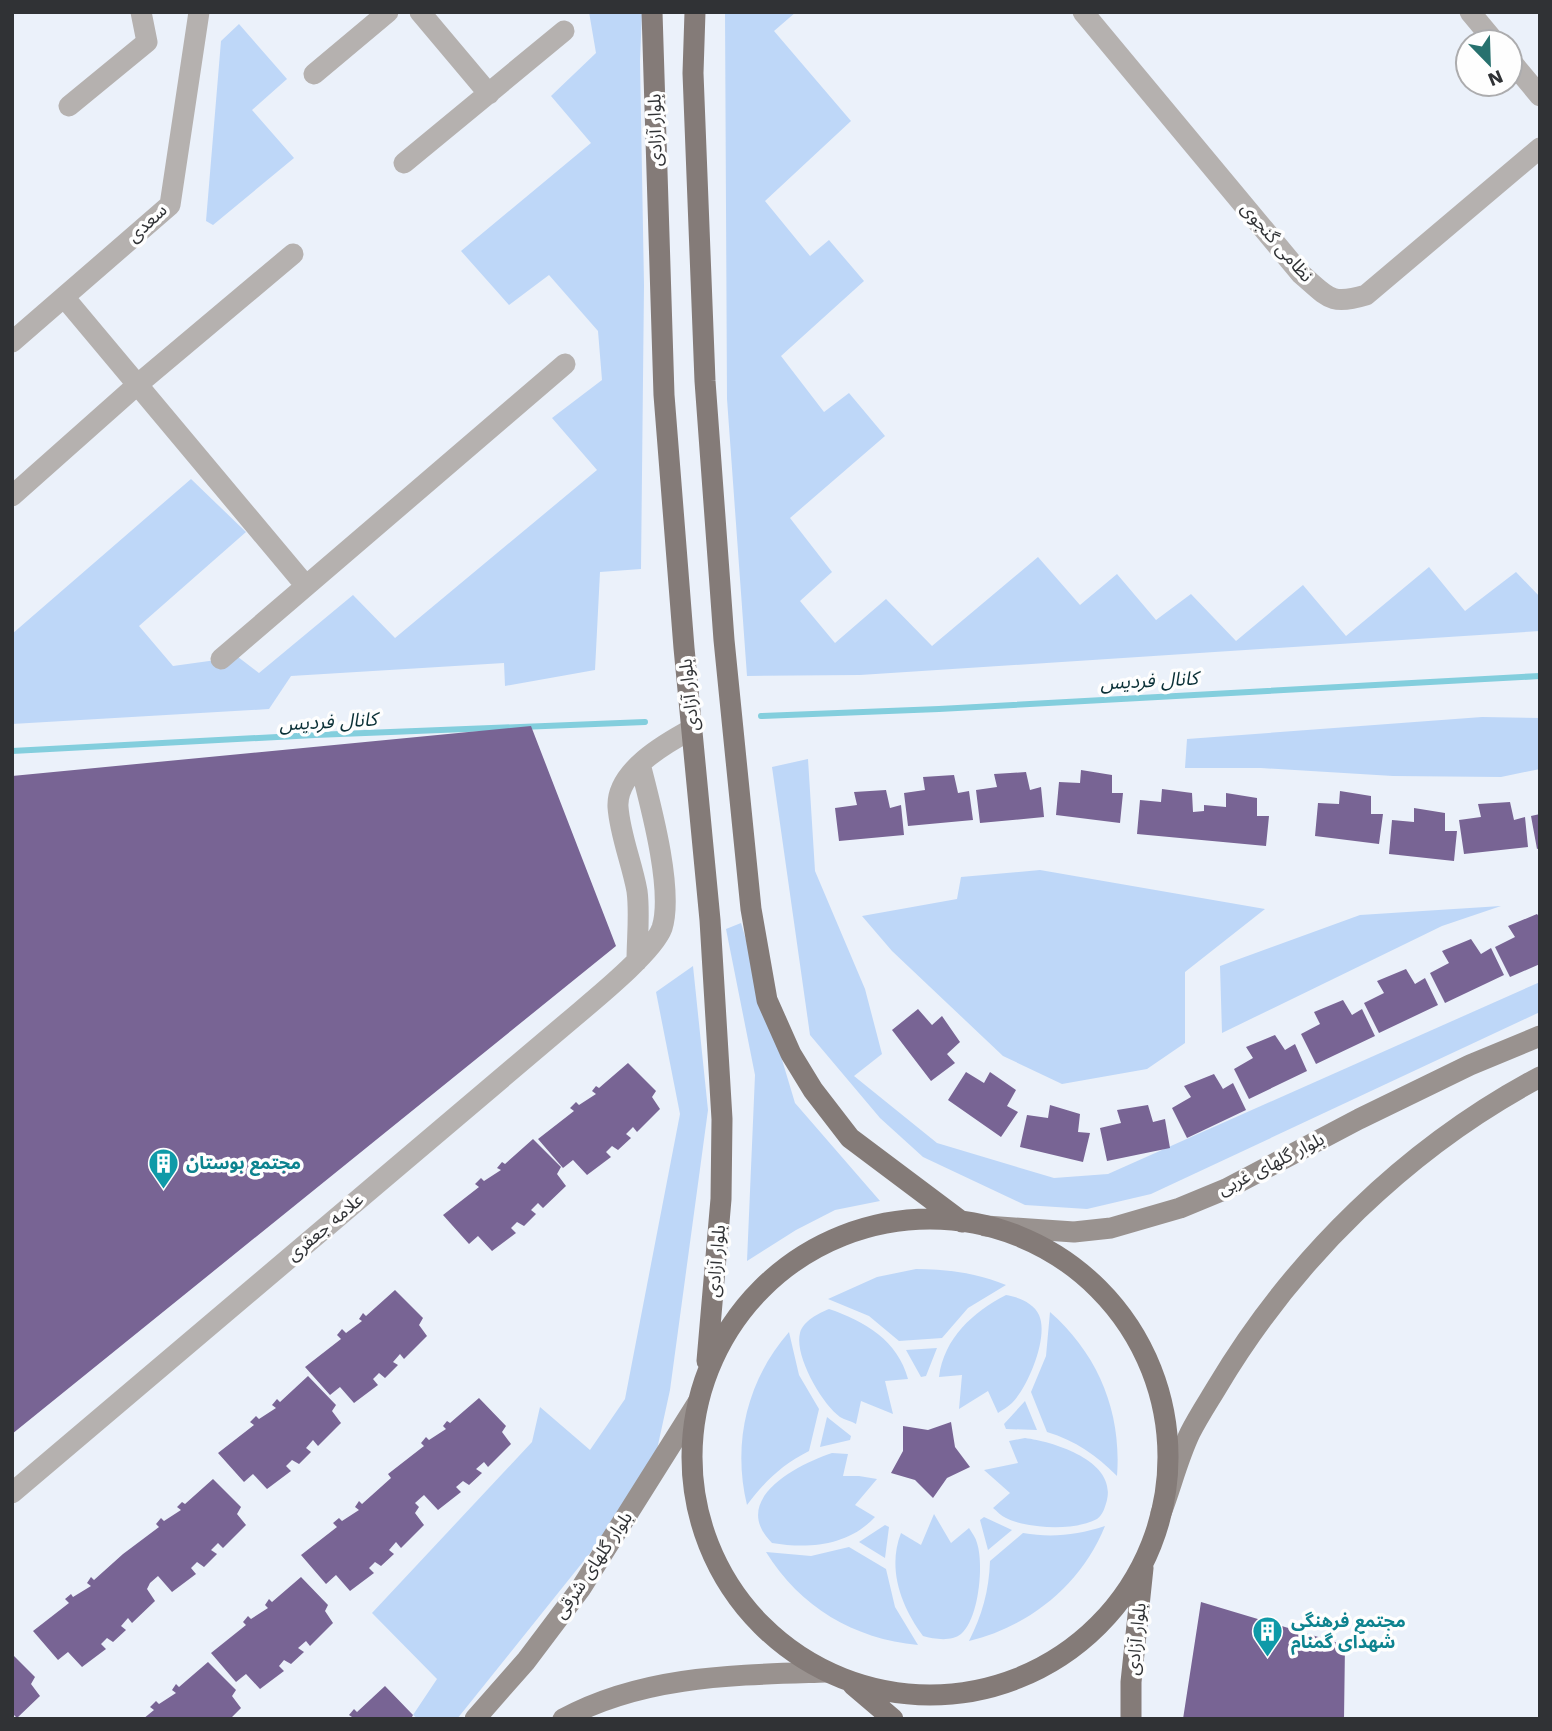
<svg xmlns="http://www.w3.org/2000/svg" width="1552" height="1731" viewBox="0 0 1552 1731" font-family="'Work Sans','Noto Sans Arabic',sans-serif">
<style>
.green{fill:#bed7f8}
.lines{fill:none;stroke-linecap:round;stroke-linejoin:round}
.stream{stroke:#83cedd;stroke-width:6}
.building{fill:#786494}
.minor{stroke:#b5b1af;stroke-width:21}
.tertiary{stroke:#b5b1af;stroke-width:21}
.secondary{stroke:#99928f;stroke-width:21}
.primary{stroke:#847b78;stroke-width:21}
.labels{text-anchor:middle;stroke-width:7;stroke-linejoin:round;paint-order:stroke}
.street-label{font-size:18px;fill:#303235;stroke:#fefefe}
.culture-label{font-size:18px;font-weight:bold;fill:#0d838f;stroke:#fefefe;text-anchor:start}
.water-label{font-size:19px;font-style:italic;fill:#0a3036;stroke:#fefefe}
</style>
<rect width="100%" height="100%" fill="#ebf1fa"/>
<path class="green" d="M589,12h53l-2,49 4,224 -3,284 -41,3 -5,98 -90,16 -1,-23 -213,13 -22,33 -257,15v-90l179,-155 55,53 -107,94 34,40 65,-9 21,16 94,-78 42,43 202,-168 -45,-52 50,-38 -4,-49 -49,-56 -40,30 -48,-54 130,-108 -40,-47 45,-43z
M725,12h71l-22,19 77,90 -86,80 45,55 19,-16 35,41 -83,75 43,56 25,-19 36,43 -95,82 42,54 -32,29 35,42 51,-44 46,47 106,-89 42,48 37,-31 39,46 35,-26 45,47 67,-56 43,51 83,-69 36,44 51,-39 24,25v34l-680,44 -113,1 -20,-277z
M239,24l48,55 -35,31 42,48 -81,67 -7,-4 15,-180z
M1482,717l58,1v51l-39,8 -108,-1 -132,-8h-76l2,-29z
M808,759l7,112 50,118 17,65 -28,22 83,67 117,35 54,-4 432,-192v30l-389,182 -64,15 -62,-4 -102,-48 -43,-39 -70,-83 -38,-268z
M1040,870l225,39 -80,63v71l-38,26 -85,15 -59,-28 -111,-105 -30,-35 95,-17 4,-22z
M1501,906l-59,20 -220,107 -2,-67 140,-51z
M741,923l54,180 85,98 -45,9 -39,20 -49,31 8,-186 -29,-146z
M693,966l15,144 -38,280 -19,87 -194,242h-39l-5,-4 24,-36 -65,-66 160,-171 8,-35 50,43 35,-51 55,-285 -24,-122z
M916,1269c31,0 61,4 90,16l-38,23 -26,30 -43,3 -30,-25 -41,-17 49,-22z
M1006,1295c12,2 28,8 33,20 10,22 -11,72 -27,88 -4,4 -10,7 -14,10l-10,-22 -29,18 3,-34 -23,2c5,-39 34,-65 67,-82z
M829,1309c36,12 69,32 79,70l-23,2 8,33 -32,-13 -5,23c-5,-3 -11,-4 -16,-7 -18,-13 -46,-61 -40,-84 3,-12 19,-20 29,-24z
M1050,1312c48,42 72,100 67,164 -21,-21 -41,-35 -70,-44l-16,-40 15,-36z
M789,1332l10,43 20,34 -10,42c-26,13 -44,30 -62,54 -15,-62 0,-125 42,-173z
M937,1348l-11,28 -5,1 -15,-27z
M1025,1401l12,29 -31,-1 -2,-5z
M827,1417l24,19 -1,4 -30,7z
M1025,1438c30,4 91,23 82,62 -2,7 -4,15 -10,19 -21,12 -70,10 -91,-1 -5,-2 -9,-7 -13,-10l17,-15 -26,-23 34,-7 -9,-22z
M832,1453l16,1 -5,22h16l18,3 -22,26 20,12c-27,29 -66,32 -103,26 -43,-43 24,-78 60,-90z
M934,1514l17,29 18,-15c3,5 7,10 8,15 7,21 2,76 -16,91 -10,8 -27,5 -38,2 -22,-30 -36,-67 -22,-103l20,12z
M984,1517l28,13 -24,20 -8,-30z
M885,1525l4,2 -4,31 -26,-16z
M1105,1526c-24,59 -75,100 -136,115 13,-26 20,-50 21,-80l33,-28c29,5 54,2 82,-7z
M849,1547l37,22 9,38 23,38c-64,-6 -118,-38 -152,-93l45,4z"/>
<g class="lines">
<path class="stream" d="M761,716l178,-7 601,-33
M12,751l303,-16 330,-13"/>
</g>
<path class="building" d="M531,726l85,220 -604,488v-658z
M1081,770l31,5v18h11l-3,30 -64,-8 3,-33 21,1z
M1026,772l4,18 11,-3 3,30 -64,6 -4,-33 21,-3 -3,-13z
M954,775l4,18 11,-2 4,29 -65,6 -4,-33 21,-3 -2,-13z
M1162,789l30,4 1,19 11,-1v-6l22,2v-14l31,5v18h12l-3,30 -129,-12 3,-34 21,2z
M886,790l4,18 11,-3 3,30 -65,6 -4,-33 22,-3 -3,-13z
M1340,791l31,5v18h12l-4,30 -64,-8 3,-33 21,1z
M1510,802l4,18 11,-3 3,30 -64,7 -5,-34 22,-3 -3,-13z
M1414,808l31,5v18h12l-3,30 -65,-7 3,-34 22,2z
M1540,814v34l-3,1 -6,-33z
M1537,914l3,4v46l-30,13 -15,-30 20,-10 -7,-11z
M1471,939l10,15 10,-6 13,27 -59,28 -15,-30 19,-10 -7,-12z
M1406,969l9,15 10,-6 13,27 -59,28 -15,-30 20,-10 -7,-12z
M1343,1000l9,15 10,-6 13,27 -59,28 -15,-30 19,-10 -6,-12z
M918,1009l14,16 10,-9 18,26 -13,12 8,9 -24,18 -39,-51z
M1275,1035l10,15 10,-6 12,27 -58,28 -15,-30 19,-11 -7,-11z
M628,1063l28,28 -4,6 8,12 -23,23 -4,-5 -7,7 5,4 -13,12 -6,-4 -6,6 5,5 -24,18 -14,-15 -10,8 -25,-29 36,-28 -4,-3 6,-6 3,3 17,-11 -4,-3 4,-5 3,2z
M966,1072l18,11 6,-11 26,18 -9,16 11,6 -17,25 -53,-37z
M1214,1074l9,15 10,-6 13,27 -59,28 -15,-30 19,-11 -7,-11z
M1050,1105l30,9 -2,18 12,1 -7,29 -63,-15 7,-32 21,3z
M1148,1105l5,17 12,-3 5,29 -63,13 -7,-33 21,-5 -4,-13z
M533,1139l28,28 -4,7 9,12 -23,22 -5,-5 -7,7 5,4 -12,12 -7,-4 -6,6 5,5 -24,18 -14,-15 -9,8 -26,-29 36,-28 -4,-3 6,-6 3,3 17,-11 -4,-2 5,-6 3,2z
M395,1290l28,28 -4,7 8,11 -23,23 -4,-5 -7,8 5,3 -13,13 -6,-5 -6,6 5,6 -24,18 -14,-16 -10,8 -25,-28 36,-28 -4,-4 5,-6 4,4 16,-12 -3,-2 4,-6 3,3z
M308,1376l28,29 -4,6 9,12 -23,23 -5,-6 -7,8 5,4 -12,12 -7,-4 -6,6 5,5 -24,18 -14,-15 -9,8 -26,-29 36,-28 -4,-3 6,-6 3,3 17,-11 -4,-3 5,-6 3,3z
M479,1398l27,28 -4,6 9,12 -23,23 -4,-5 -8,7 6,4 -13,12 -6,-4 -7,6 5,5 -23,18 -14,-15 -9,8 4,4 -4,6 9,12 -23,23 -5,-6 -7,8 5,4 -13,12 -6,-4 -6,6 5,5 -24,18 -14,-16 -10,9 -25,-29 36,-28 -4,-4 6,-5 3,3 17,-11 -4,-3 4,-6 3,3 29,-26 -3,-4 36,-28 -3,-3 5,-6 3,3 17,-11 -3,-3 4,-5 3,2z
M951,1422l4,25 15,20 -23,11 -14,20 -18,-18 -24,-7 12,-22v-25l25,4z
M213,1479l28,28 -4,7 9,11 -23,23 -5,-5 -7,7 6,4 -13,13 -7,-5 -6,6 5,6 -24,18 -14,-16 -8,7 -3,6 8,12 -23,22 -4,-5 -7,8 5,4 -13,12 -6,-4 -6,6 5,5 -24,18 -14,-15 -10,8 -25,-29 36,-28 -4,-4 6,-5 2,3 18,-11 -4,-3 4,-6 3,3 29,-26 36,-27 -3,-3 5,-6 3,3 17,-11 -4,-3 5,-5 3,2z
M301,1577l27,28 -3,6 8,12 -23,23 -4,-5 -8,7 6,4 -13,12 -7,-4 -5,6 5,5 -24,18 -14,-15 -10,8 -25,-29 35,-28 -3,-3 5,-6 3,3 17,-11 -3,-3 4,-6 3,3z
M1201,1602l144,43 -1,74h-161z
M12,1654l23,23 -4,7 9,12 -23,22 -5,-5z
M208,1662l28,28 -4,6 9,12 -11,11h-87l11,-9 -4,-3 6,-6 3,3 17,-11 -4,-3 4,-6 3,3z
M385,1686l28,29 -2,4h-56l-6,-4 5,-6 3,3z"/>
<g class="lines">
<path class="minor" d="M420,12l69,82
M1083,12l218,262c27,23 29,32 65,21l174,-147
M314,74l74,-62
M69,106l78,-64 -6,-30
M404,163l160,-132
M64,297l242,289
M12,342l158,-137 29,-193
M12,496l125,-111 156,-131
M221,659l344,-295"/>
<path class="tertiary" d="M1470,12l25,30
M1510,60l30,36
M637,961c0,-23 3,-48 0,-70 -5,-28 -17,-56 -19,-84 -2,-36 48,-64 74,-78
M12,1493l556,-471c22,-19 85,-69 94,-94 12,-38 -12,-125 -22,-164"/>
<path class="secondary" d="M986,1226l88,6 37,-4 69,-20 46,-19 133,-70 111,-54 70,-29
M1161,1513c10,-26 17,-55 29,-80 8,-16 18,-31 27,-46 76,-128 191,-240 323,-310
M475,1719l51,-58 55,-73 117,-186
M563,1719c81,-44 173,-44 263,-47"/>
<path class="primary" d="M652,12l12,383 20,253 26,272 12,199 -1,80 -14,162
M695,12l-2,61 12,308 19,259 27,269 16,91 24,54 22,36 37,48 112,84
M692 1457a238 238 0 1 1 476 0a238 238 0 1 1-476 0Z
M853,1685l40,34
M1131,1719v-37l12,-114"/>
</g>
<defs>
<symbol id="building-pin" viewBox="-11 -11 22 30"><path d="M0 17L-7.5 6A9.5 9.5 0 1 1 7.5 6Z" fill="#0f9aa8" stroke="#fefefe"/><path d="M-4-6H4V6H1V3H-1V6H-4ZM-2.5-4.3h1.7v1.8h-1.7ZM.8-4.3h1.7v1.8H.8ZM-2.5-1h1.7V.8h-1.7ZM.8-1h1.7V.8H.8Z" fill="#fff"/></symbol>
</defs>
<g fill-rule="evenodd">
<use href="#building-pin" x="146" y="1146" width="35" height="47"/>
<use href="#building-pin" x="1250" y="1614" width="35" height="47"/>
</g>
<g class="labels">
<g class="street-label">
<text transform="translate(655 130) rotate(-91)" y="6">بلوار آزادی</text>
<text transform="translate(147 223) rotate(-43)" y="6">سعدی</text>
<text transform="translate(1277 242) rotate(49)" y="6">نظامی گنجوی</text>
<text transform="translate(689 695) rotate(-96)" y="6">بلوار آزادی</text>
<text transform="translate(1271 1164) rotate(-27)" y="6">بلوار گلهای غربی</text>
<text transform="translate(325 1227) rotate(-40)" y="6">علامه جعفری</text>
<text transform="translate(716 1261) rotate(-85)" y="6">بلوار آزادی</text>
<text transform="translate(593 1565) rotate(-56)" y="6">بلوار گلهای شرقی</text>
<text transform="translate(1136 1639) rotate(-84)" y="6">بلوار آزادی</text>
</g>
<g class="culture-label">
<text x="186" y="1169">مجتمع بوستان</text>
<text x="1291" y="1627">مجتمع فرهنگی<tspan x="1291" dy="21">شهدای گمنام</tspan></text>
</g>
<g class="water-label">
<text transform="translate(1149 680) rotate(-3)" y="7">کانال فردیس</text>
<text transform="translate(328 721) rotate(-3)" y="7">کانال فردیس</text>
</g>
</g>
<rect width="1552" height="1731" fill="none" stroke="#303235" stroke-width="28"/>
<g transform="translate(1489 63) rotate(157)"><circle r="33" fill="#fefefe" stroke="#acacae" stroke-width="2"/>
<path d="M0-5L12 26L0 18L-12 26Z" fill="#27716e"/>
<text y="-10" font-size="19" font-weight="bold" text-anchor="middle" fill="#303235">N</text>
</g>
</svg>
